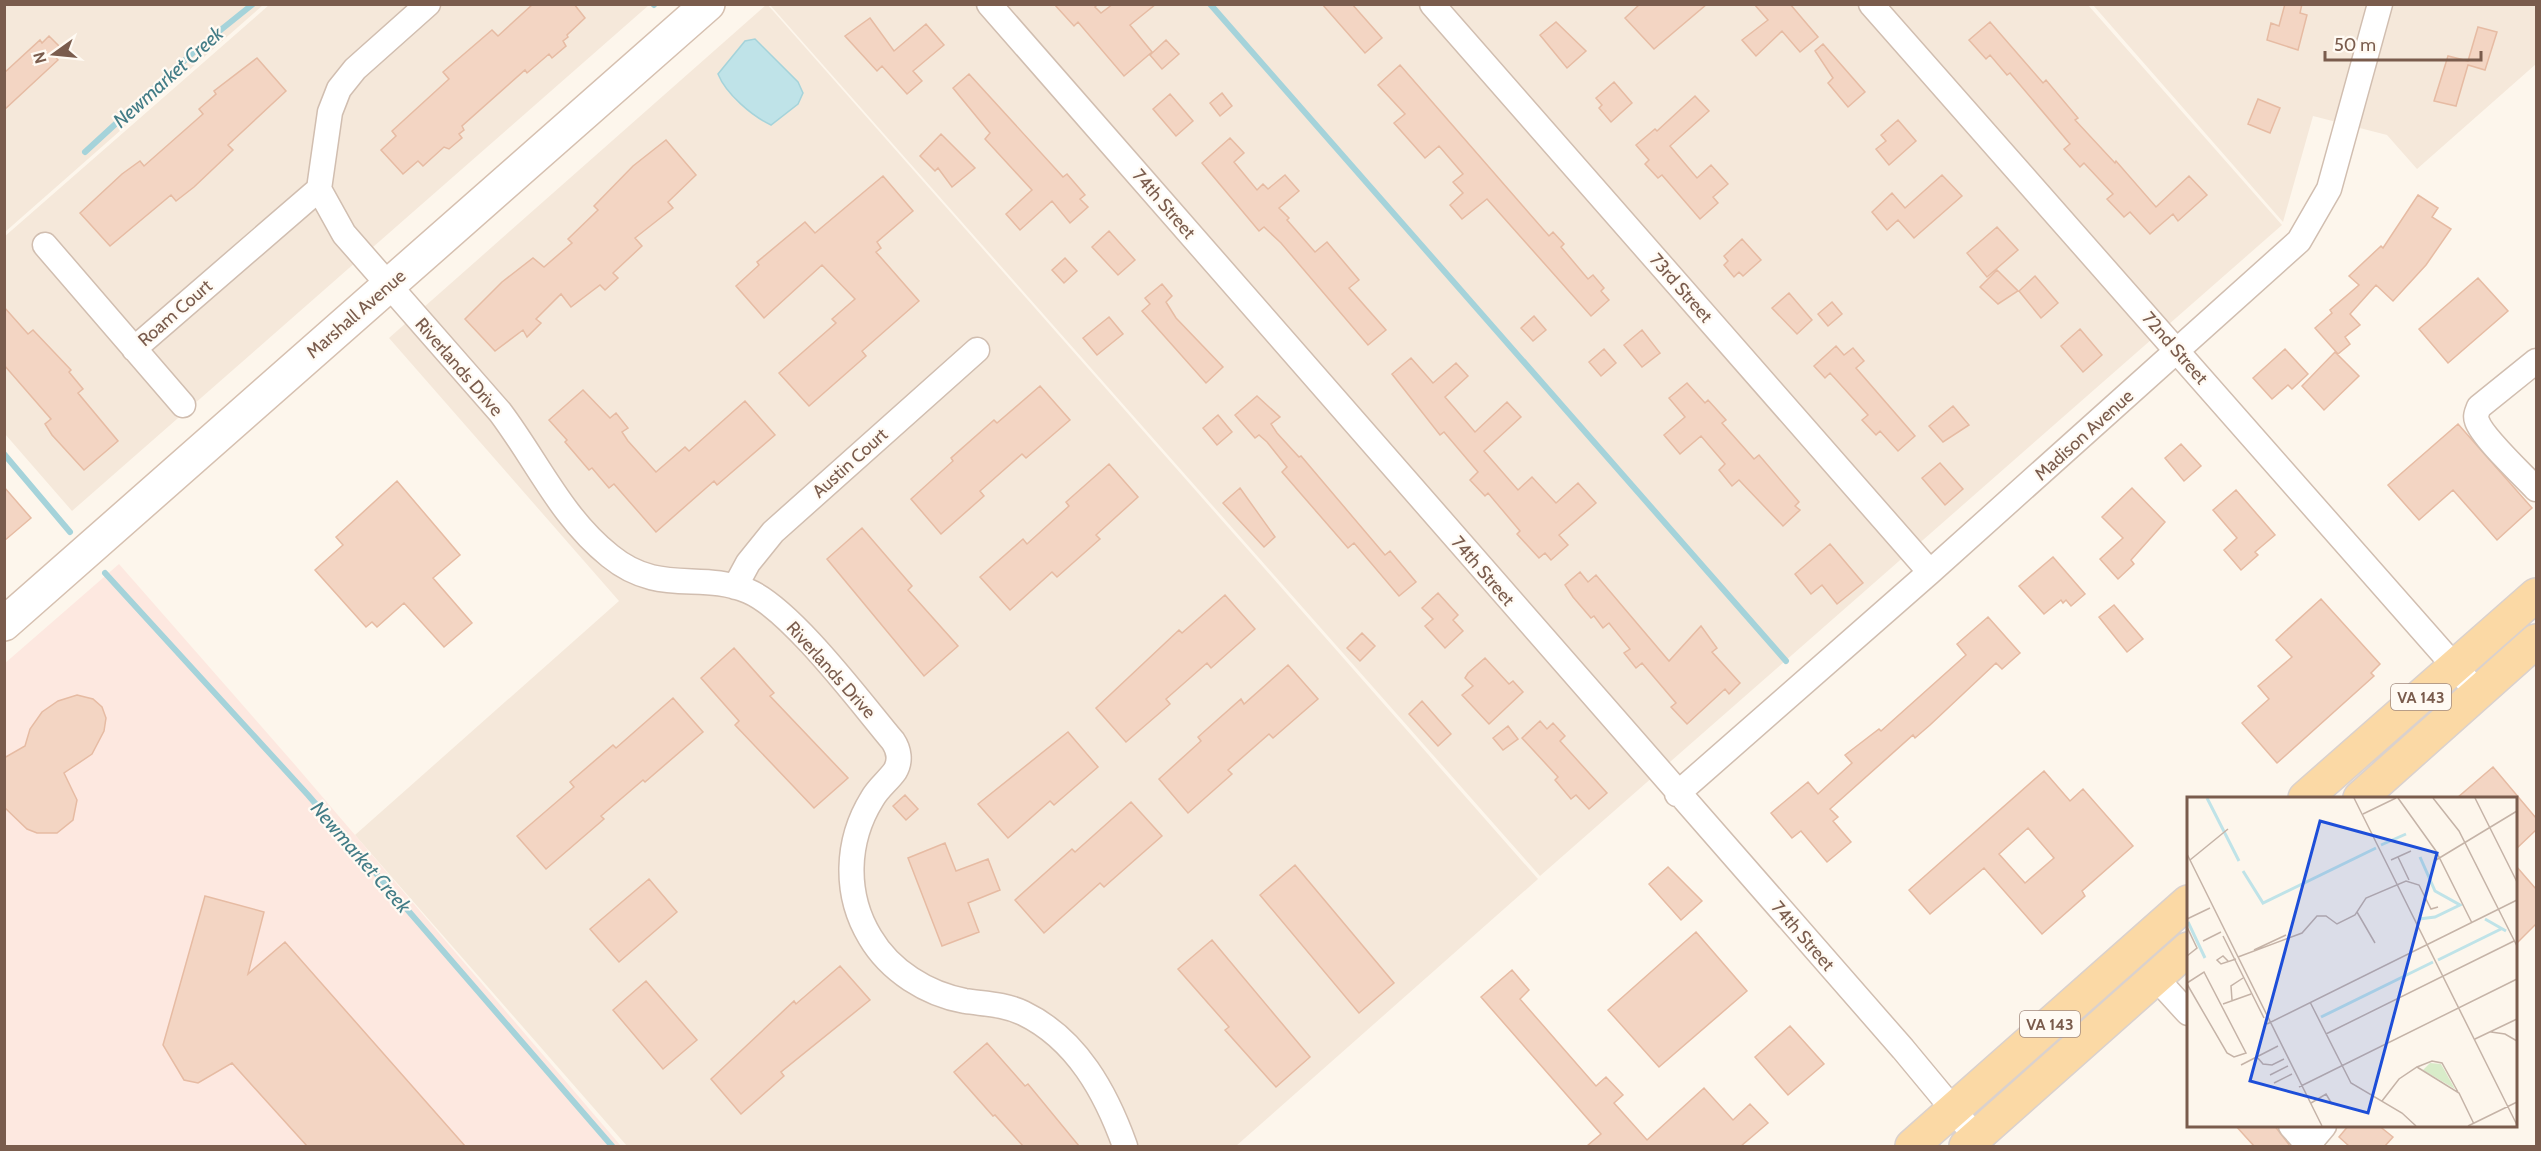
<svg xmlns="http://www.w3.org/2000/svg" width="2541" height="1151" viewBox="0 0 2541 1151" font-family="Cabin,sans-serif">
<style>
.residential{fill:#f5e8da}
.commercial{fill:#fde8e0}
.water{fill:#bfe3e8;stroke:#a5d3da;stroke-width:1.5}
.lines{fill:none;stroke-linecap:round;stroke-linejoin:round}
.stream{stroke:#a5d3da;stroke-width:6}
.building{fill:#f3d5c3;stroke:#e6bba3;stroke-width:1.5;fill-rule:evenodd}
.street-casing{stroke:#d1beb0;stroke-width:27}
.secondary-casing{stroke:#d6c0b0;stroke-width:36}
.primary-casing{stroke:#dad1cd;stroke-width:36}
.street{stroke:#fff;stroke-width:24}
.secondary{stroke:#fff;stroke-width:33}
.primary{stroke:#fbd9a5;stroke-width:33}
.labels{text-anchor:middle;stroke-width:4.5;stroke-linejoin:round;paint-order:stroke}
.shield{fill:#fffaf3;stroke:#a28b7f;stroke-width:1.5}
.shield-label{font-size:16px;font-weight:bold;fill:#7a5c4d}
.street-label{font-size:18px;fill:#7a5c4d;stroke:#fffaf3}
.water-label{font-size:20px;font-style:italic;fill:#437c86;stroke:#fffaf3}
.inset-river{fill:none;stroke:#bfe3e8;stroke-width:3}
.inset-road{fill:none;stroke:#c5b3a7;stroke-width:1.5}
.view{fill:#1d4ed8;fill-opacity:0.15;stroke:#1d4ed8;stroke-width:3}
.inset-edge{fill:none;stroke:#7a5c4d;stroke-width:3}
</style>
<rect width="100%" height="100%" fill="#fdf6ec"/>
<path class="residential" d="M767,4l771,875 -302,267h-609l-272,-311 264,-234 -230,-263z
M5,5h258l-258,227z
M269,5h380l-577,506 -67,-77 -1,-197z
M770,5h1318l194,220 -742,651z
M2093,5h443v59l-119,105 -30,-34 -74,-19 -30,106z"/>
<path class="commercial" d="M119,564l177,202 325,380h-616l-1,-482z"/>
<path class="water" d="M755,39l43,43 5,11 -5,11 -27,21c-19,-9 -45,-31 -53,-51l27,-33z"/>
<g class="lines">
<path class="stream" d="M653,4l1,1
M1210,4l576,657
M85,152l112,-103 56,-45
M4,454l66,78
M105,573l203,222 304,351"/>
</g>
<path class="building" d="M533,4h41l11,14 -18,17 1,2 -5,4 3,5 -14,12 -3,-4 -22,19 -2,-3 -63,56 2,4 -5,4 3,4 -13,11 -5,-2 -21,19 -5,-5 -15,13 -22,-24 15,-14 -4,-5 57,-52 -6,-7 49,-42 6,6z
M1054,4h44l-3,3 6,6 12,-9h43l-26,21 22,27 -28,24 -46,-54 -4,4z
M1322,4h30l30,34 -17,15z
M1640,4h67l-53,45 -29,-31z
M1754,4h36l28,33 -18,15 -18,-21 -26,25 -14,-16 26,-20z
M2285,4h17l-2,9 7,2 -9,35 -31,-10 4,-17 8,3z
M870,18l24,33 32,-27 18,21 -31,26 9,10 -15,13 -25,-28 -5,5 -32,-35z
M1556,22l30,29 -19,17 -27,-33z
M1990,22l53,61 3,-3 32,38 -3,2 40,43 1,-2 40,46 33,-31 18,19 -29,26 -5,-7 -23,20 -20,-22 -6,5 -17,-18 6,-5 -29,-31 -4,4 -16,-18 6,-5 -60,-71 -3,2 -17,-20 -4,4 -17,-19z
M2478,27l19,5 -12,38 -17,-5 -12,41 -22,-5 14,-45 20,5z
M49,36l13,13 -7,7 3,4 -54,50v-37l36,-33 2,3z
M1166,40l13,14 -17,15 -12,-14z
M1823,44l42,48 -17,15 -20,-24 5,-5 -18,-27z
M257,58l29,33 -58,54 5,5 -39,37 -18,14 -5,-6 -61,51 -30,-33 42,-39 18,-13 4,5 59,-52 -4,-5 17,-15 -2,-3z
M1400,65l149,171 4,-4 11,12 -3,3 27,32 5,-4 11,13 -3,3 8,9 -18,16 -104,-117 -25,20 -12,-14 13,-12 -10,-11 10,-8 -24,-28 -14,12 -31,-35 11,-9 -27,-29z
M969,74l94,103 4,-3 18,21 -5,4 8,8 -18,16 -18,-22 -32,29 -14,-16 26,-24 -47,-51 5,-6 -37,-45z
M1614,82l18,21 -21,19 -12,-14 3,-3 -6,-7z
M1222,93l10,13 -12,10 -10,-13z
M1170,94l23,27 -17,15 -23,-27z
M1695,96l14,15 -39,35 27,32 14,-13 17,19 -15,13 5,6 -18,16 -38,-44 -4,3 -13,-14 4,-4 -13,-15 19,-16 2,2z
M2258,99l22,9 -10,25 -22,-9z
M1898,120l18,21 -27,24 -13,-16 10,-8 -5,-6z
M941,134l34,34 -23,19 -14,-19 -3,3 -15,-15z
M1230,138l14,15 -10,9 23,28 6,-6 5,5 17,-14 14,16 -20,17 10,10 -2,2 28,32 12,-10 32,38 -10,8 37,42 -18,15 -87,-102 -17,-16 -5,4 -57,-68z
M666,140l30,35 -28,27 5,6 -38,30 7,8 -29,27 5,5 -13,12 -5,-5 -29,22 -10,-13 -25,25 5,4 -14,14 -4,-7 -28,21 -30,-32 37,-37 31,-24 11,9 28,-24 -4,-4 30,-29 -4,-4 39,-40z
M1942,175l20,21 -48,42 -16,-18 -11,10 -15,-18 20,-19 13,15z
M883,176l30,35 -36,31 4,6 -5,4 43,49 -57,50 4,5 -57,50 -30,-33 57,-50 -4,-4 23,-20 -33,-34 -58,53 -28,-32 23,-21 -2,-3 48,-40 10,11z
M2418,195l20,13 -6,9 19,12 -25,36 -33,36 -17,-16 -26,29 10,11 -15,12 5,7 -12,10 -23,-26 17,-15 -2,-3 29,-25 -10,-9 32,-30 2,2z
M1997,227l21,23 -31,27 -20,-24z
M1109,231l26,29 -17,15 -26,-28z
M1742,239l19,21 -18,16 -4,-4 -5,5 -10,-12 4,-4 -4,-5z
M1065,258l12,13 -13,12 -12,-13z
M1997,270l21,21 -20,13 -18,-17z
M2035,276l23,27 -17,15 -22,-27z
M2478,278l30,33 -60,52 -29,-34z
M1162,284l10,12 -6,6 10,16 47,49 -17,16 -64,-72 8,-7 -5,-6z
M1789,293l23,27 -15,14 -25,-26z
M1832,302l10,12 -14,12 -10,-12z
M4,307l24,27 5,-4 38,40 -2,2 14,17 -5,4 40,48 -34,29 -32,-35 -7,-11 6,-5 -47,-54z
M1534,316l12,14 -13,11 -12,-13z
M1109,317l14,17 -26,21 -14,-17z
M2080,329l22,26 -19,17 -22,-26z
M1642,330l18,23 -18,14 -18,-22z
M1836,346l8,9 9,-7 11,13 -8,7 59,68 -17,15 -18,-20 -4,4 -14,-15 6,-5 -38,-42 -5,5 -11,-12z
M1604,349l12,14 -15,13 -12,-14z
M2285,349l23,25 -16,15 -4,-4 -16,14 -19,-21z
M2335,352l24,24 -35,34 -22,-24z
M1411,358l22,25 23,-20 12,13 -23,21 30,35 32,-30 14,15 -37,34 34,39 14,-13 24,26 22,-20 18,20 -37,32 9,10 -17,15 -6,-7 -6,5 -22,-24 3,-3 -32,-38 -3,3 -15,-16 8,-8 -34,-40 -4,3 -48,-61z
M1687,383l18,20 3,-3 18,20 -4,3 32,36 5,-4 40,47 -4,4 5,4 -17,16 -44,-46 -7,6 -13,-16 6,-6 -24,-28 -21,18 -16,-19 21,-18 -16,-19z
M1040,386l30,34 -44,38 -4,-4 -42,37 4,5 -43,38 -30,-35 42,-38 -2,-3 43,-38 3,3z
M583,390l27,28 6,-5 12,15 -6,4 6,9 28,31 29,-25 4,4 56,-50 30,34 -58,50 -3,-4 -58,51 -42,-48 -5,4 -17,-20 -3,2 -24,-28 2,-2 -18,-20z
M1257,396l23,21 -9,7 6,9 22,24 2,-1 84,99 5,-4 26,31 -17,14 -45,-53 -6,5 -66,-76 5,-5 -20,-25 -8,-7 -4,3 -20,-23z
M1953,406l16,19 -26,17 -14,-16z
M1218,415l14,17 -15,13 -14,-17z
M2458,424l74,84 -35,32 -44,-50 -34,30 -31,-35z
M2181,444l20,22 -17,15 -19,-23z
M1940,463l23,26 -18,16 -23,-27z
M1109,464l29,33 -42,38 4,4 -43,38 -5,-5 -42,38 -30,-33 43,-38 4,5 42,-38 -3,-4z
M397,481l63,74 -27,23 39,45 -28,24 -40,-44 -27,24 -5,-5 -6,5 -51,-57 28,-25 -7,-8z
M4,487l27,31 -27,23z
M1240,488l35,49 -11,10 -41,-44z
M2132,488l33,34 -34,38 3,4 -16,15 -18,-20 23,-21 -21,-21z
M2236,490l39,45 -20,17 3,3 -17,15 -17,-20 13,-12 -24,-28z
M862,528l50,58 -4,4 50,56 -34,30 -97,-117z
M1830,544l33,39 -26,21 -15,-19 -11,9 -16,-20z
M2053,557l32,37 -14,12 -5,-6 -3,3 -2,-3 -17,14 -25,-28z
M1580,572l8,10 8,-7 73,86 32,-35 16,22 -5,4 28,31 -11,11 -4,-5 -38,35 -16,-17 5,-4 -34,-40 -6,5 -12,-15 6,-4 -21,-26 -6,5 -9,-12 -3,2 -18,-21 -8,-12z
M1438,593l20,22 -5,5 10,11 -18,17 -20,-22 8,-7 -11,-11z
M1225,595l30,34 -44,39 -4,-5 -41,36 4,5 -44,38 -30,-34 83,-78 3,3z
M2321,599l59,65 -9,9 3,3 -97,87 -35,-40 27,-24 -11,-13 34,-29 -16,-17z
M2114,605l29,34 -16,13 -28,-35z
M1988,617l32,36 -18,16 -6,-6 -66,62 -15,13 -2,-3 -83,74 8,8 -5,4 18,21 -24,20 -26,-31 -9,7 -21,-25 37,-31 10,12 34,-31 -7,-8 34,-26 2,2 85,-76 -9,-11z
M1362,633l13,13 -15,15 -13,-13z
M734,648l40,45 -4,3 78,82 -34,30 -79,-83 4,-4 -38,-43z
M1485,658l24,26 4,-3 10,11 -34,32 -27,-29 11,-9 -8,-8 3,-5z
M1288,665l30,34 -45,39 -4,-4 -41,36 4,4 -44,39 -29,-34 42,-38 -3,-4 43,-38 3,5z
M77,695l16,4 9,8 4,11 -2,13 -12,23 -28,19 13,27 -4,20 -16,13h-20l-10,-4 -23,-22v-49l21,-12 5,-17 12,-17 16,-11z
M673,698l30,34 -58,50 -2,-2 -42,36 3,3 -58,50 -29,-33 57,-49 -4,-5 43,-37 3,3z
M1422,701l29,33 -13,12 -29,-32z
M1540,721l7,8 6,-6 12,13 -5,5 47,52 -18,16 -13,-14 -5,4 -16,-19 3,-3 -36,-39z
M1508,726l10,13 -15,11 -10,-12z
M1068,732l30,35 -44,38 -4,-4 -42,37 -30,-34z
M2493,767l43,51v12l-20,19v-51h-59z
M2044,771l26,30 13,-12 50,57 -51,45 3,5 -43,38 -58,-66 -54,46 -21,-24zM2028,828l26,30 -29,25 -26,-29z
M905,795l13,14 -12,11 -13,-14z
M1131,802l31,34 -58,51 -4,-4 -56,50 -29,-33 57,-51 3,3z
M945,843l11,28 32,-12 12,31 -32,13 11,29 -37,14 -34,-88z
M1295,865l99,118 -35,30 -99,-118z
M2516,866l20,23v35l-20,20z
M1668,867l34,34 -21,19 -32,-36z
M649,879l28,33 -58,50 -29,-33z
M205,896l59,16 -16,62 37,-32 180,204h-158l-75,-83 -34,20 -14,-3 -21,-35z
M1696,932l51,59 -88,76 -51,-57z
M1212,940l98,117 -34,30 -51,-57 4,-3 -51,-58z
M840,966l30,34 -89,72 3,4 -43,38 -30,-35 83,-78 2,3z
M1512,970l17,20 -9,9 76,87 10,-9 17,18 -9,8 33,37 57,-52 29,32 17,-16 18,19 -27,23h-154l14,-12 -120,-137z
M646,981l51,59 -34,29 -50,-59z
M1790,1026l34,38 -36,31 -33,-38z
M987,1043l38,43 3,-2 51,62h-56l-28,-31 -2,1 -39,-44z
M2235,1125h39l16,21h-36z
M2349,1125h29l15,12 -8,9h-36l-10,-9z"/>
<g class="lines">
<defs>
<path id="street" d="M428,4l-73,65 -16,20 -9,23 -11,77 25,45 156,178c37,49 61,105 110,144 49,40 90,15 138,35 43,18 113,112 145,150 6,9 8,20 2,30 -7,10 -17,17 -23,28 -26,42 -28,95 -2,138 20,34 57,57 95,64 20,3 39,3 58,12 54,26 83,80 102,133
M989,4l914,1045 73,88
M1432,4l498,568
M1871,4l607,689
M45,245l138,160
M134,349l185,-160
M2536,361l-57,46c-2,5 -4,9 -2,14 5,16 46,54 59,68
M735,587l13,-24 25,-31 204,-182
M1677,794l253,-222 369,-331 30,-52 51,-185
M2156,978l32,35
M2291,1126l18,20
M2308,1145l16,-19"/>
<path id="secondary" d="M4,624l704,-620"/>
<path id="primary" d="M2305,798l231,-203
M2360,798l176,-157
M1912,1146l276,-244
M1966,1146l222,-197"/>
</defs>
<use href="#street" class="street-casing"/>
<use href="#secondary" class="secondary-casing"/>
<use href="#primary" class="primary-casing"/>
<use href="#street" class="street"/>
<use href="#secondary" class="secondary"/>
<use href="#primary" class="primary"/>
</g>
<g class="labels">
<g class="shield">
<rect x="2391" y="684" width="60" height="26" rx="4.5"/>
<rect x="2020" y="1011" width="60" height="26" rx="4.5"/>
</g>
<g class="shield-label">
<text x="2421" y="703">VA 143</text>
<text x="2050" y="1030">VA 143</text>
</g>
<g class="street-label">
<text transform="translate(1164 204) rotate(49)" y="6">74th Street</text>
<text transform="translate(1681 288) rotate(49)" y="6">73rd Street</text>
<text transform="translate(175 313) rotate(-41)" y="6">Roam Court</text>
<text transform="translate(356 314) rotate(-41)" y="6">Marshall Avenue</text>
<text transform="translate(2175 348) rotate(49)" y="6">72nd Street</text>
<text transform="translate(459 367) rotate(49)" y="6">Riverlands Drive</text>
<text transform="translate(2084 435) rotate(-42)" y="6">Madison Avenue</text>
<text transform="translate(850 463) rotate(-42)" y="6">Austin Court</text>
<text transform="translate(1483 571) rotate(49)" y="6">74th Street</text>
<text transform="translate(831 670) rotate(48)" y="6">Riverlands Drive</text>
<text transform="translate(1803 936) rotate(49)" y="6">74th Street</text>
</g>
<g class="water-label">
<text transform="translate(168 77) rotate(-42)" y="7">Newmarket Creek</text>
<text transform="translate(361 857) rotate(49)" y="7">Newmarket Creek</text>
</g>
</g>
<g transform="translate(2187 797)">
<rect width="330" height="330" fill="#fdf6ec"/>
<path d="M243,266l11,1 14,25 -32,-19z" fill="#d8ecc9"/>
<path class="inset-river" d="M20,1l32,63M194,48l25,-11M56,74l20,32 113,-55M232,122l16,-2 25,-12 -25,-14 -15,-34M298,122l21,12M1,125l17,36M251,163l63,-31M134,220l112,-55"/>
<path class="inset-road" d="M167,1l163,327M211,1l38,53 36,72M246,1l26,33 58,115M288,1l42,84M176,17l33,-16M0,57l135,272M211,60l11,23M3,63l38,-31M204,63l20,-9M249,63l81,-49M170,115l18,31M0,122l23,-11M0,130l10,21 -10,8M36,139l41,82M16,144l18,-9M67,153l32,-15M51,160l64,-24 15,-17h9l11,8 18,-9 11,-17 40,-17 13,4 12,24 7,-2M41,164l-5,-5 -6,4 4,4 15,-5M0,186l17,-11 42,81 -12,4 -7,-4 -40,-69M45,203l-1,-14 12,-8M123,205l41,81 51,30 14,13M36,207l28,-10M80,227l250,-124M304,235l14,2 12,7M139,237l188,-93M288,242l42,-20M70,260l6,7 9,1 12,-6M54,268l37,-19M230,270l15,-6 10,2 16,29M83,278l18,-9M87,286l18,-9M112,290l218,-108M195,304l17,-22 18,-12 42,26 15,31M124,306l15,-9 6,10M281,329l49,-24"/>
<path class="view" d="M133,24l117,32 -69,260 -118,-32z"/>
<rect width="330" height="330" class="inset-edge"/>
</g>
<rect width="2541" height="1151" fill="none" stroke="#7a5c4d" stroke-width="12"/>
<g transform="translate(54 54) rotate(255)" stroke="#fffaf3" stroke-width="4.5" paint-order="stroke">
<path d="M0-4.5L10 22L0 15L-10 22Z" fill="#7a5c4d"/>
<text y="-9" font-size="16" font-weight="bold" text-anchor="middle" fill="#7a5c4d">N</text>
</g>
<path d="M2325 51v9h156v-9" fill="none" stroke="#7a5c4d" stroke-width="3"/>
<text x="2334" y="51" font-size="18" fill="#7a5c4d" stroke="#fffaf3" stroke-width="4.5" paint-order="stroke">50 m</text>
</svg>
